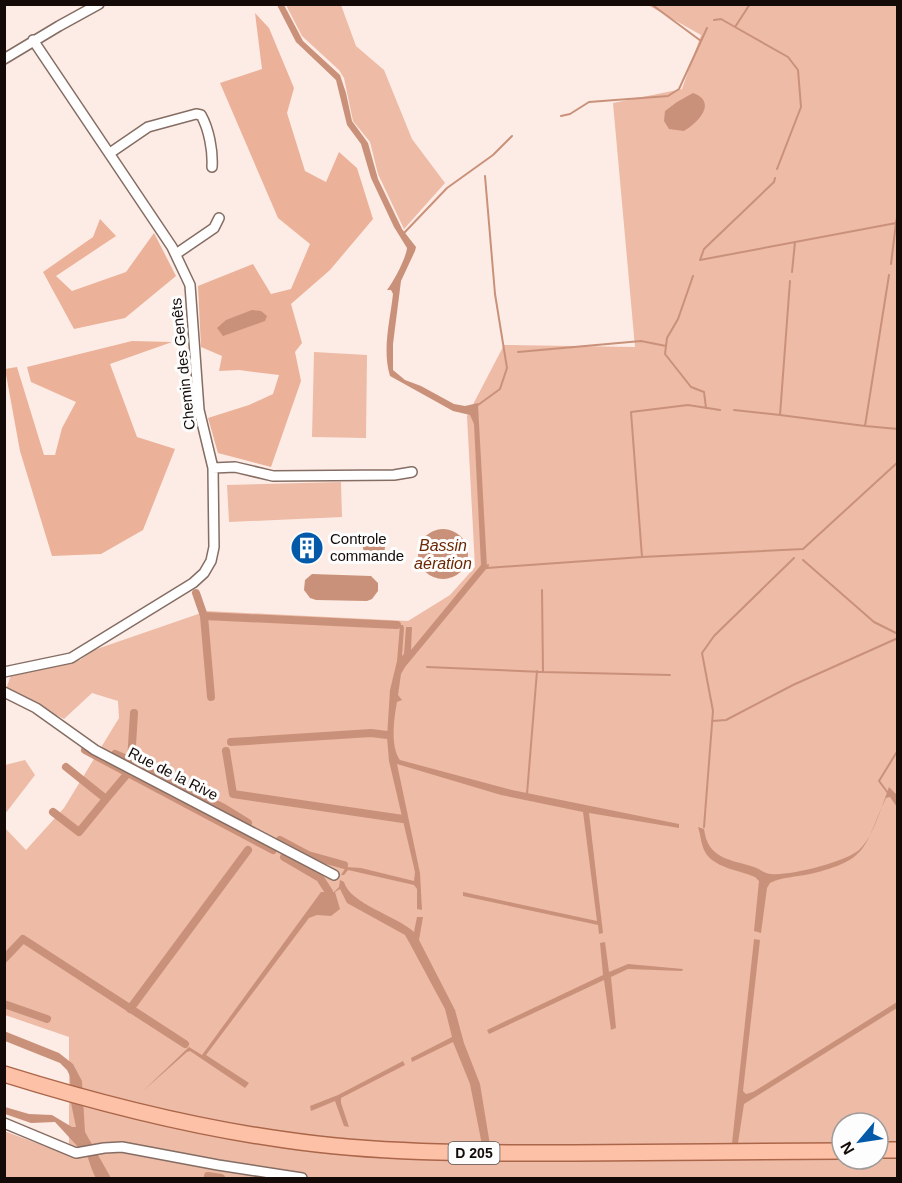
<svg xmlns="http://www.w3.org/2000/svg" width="902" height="1183" viewBox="0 0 902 1183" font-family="Arial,sans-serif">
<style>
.green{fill:#edbba6;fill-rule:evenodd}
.forest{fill:#ebb199}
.water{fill:#ca917a}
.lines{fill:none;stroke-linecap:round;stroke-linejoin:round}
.stream{stroke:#ca917a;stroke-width:2}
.canal{stroke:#ca917a;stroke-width:8}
.minor-casing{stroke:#856d63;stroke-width:12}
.primary-casing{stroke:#ab664a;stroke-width:18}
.minor{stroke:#fff;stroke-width:9}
.primary{stroke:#fdc1a7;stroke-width:15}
.labels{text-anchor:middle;stroke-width:6;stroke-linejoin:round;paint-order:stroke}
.shield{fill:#fdfdfd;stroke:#5a5452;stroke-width:1.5}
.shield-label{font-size:14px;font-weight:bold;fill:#140b08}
.street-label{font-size:15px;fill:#140b08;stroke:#fdfdfd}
.poi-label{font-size:15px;fill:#140b08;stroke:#fdfdfd;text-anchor:start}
.water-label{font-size:16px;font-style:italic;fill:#6c2804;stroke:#fdfdfd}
</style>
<rect width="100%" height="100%" fill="#fdece5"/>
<path class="green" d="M286,5h55l15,41 28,24 28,69 33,44 -41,46 -26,-55 -8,-32 -17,-21 -9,-43 -5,-8 -37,-34z
M648,5h249v1173h-892l-1,-47 65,24v-118l-64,-22v-187l21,22 38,-42 55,-90 -1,-17 -26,-8 -28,26 -58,-30 5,-14 69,-15 14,-10 113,-39 201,10 42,-26 25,-28 -8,-151 37,-71 131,2 -22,-244 69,-14 19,-54zM842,1123h36v36h-36z
M314,352l53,3 -1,83 -54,-1z
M341,482l1,35 -113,5 -2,-37z
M25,760l10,15 -30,39v-49z"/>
<path class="forest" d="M255,13l14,15 25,60 -7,25 18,58 21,11 13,-30 18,16 16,51 -43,51 -39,34 11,39 -7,9 6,29 -30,86 -53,-14 -10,-35 41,-13 24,-11 6,-19 -40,-5 -20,1 3,-15 -21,-9 -3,-61 55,-22 18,30 20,-5 19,-45 -32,-26 -58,-135 42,-14z
M100,219l16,17 -60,40 16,15 54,-19 28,-39 22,43 -51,42 -51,11 -31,-57 50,-35z
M132,341l40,1 -62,22 27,73 38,12 -32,81 -42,24 -49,2 -32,-105 -15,-82 12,-2 27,88h11l7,-27 14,-26 -45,-20 -4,-15z"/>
<path class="water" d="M277,5h7l19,36 37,34 6,18 6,28 16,22 10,36 24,50 14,18 -1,4 -14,30 -8,63v26l12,10 16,6 33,18 11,2 13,-3v2l9,163 -82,99 -4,7 -3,21 4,5 -5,2c-3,16 -7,45 3,58l112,30 167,34v4l-90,-15 14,120 -4,1 -1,-9 -135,-29v-4l134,29 -14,-109 -82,-17 -104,-31 23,109 2,37 -5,-1v-20l-3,-4 -66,-15 -4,5h-3l5,-8 15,1 53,13 1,-9 -26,-111 -2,-24 3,-47 7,-29 3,-36h3l1,3 -2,28 2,-2 2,-27h6l-1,23 70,-85 -7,-141 -4,-9 -17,-4 -63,-35c-8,-26 0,-55 3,-82l-2,-4h-4c7,-9 19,-32 20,-42l-13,-21 -23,-49 -10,-34 -14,-19 -11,-45 -40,-38z
M693,93c25,9 5,30 -9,38l-15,-2 -5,-8 1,-10 12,-9z
M252,310l9,1 6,5 -2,5 -42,15 -6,-8 9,-8z
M418 554a25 25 0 1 1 50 0a25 25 0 1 1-50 0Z
M363 547a11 11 0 1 1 22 0a11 11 0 1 1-22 0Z
M312,574l59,2 7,7v8l-6,8 -5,2 -51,-1 -6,-2 -6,-8 1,-10z
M889,787l8,8v12l-7,-10 -4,1c-23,49 -16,62 -76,76 -13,3 -29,3 -40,9l-3,5 -6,45 -7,-2 5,-50 -4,-4c-14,-6 -38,-9 -48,-22 -6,-8 -6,-19 -9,-28l6,2c4,30 25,30 50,38 6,2 11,7 17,7 19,2 74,-12 88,-24 14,-12 23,-45 30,-63z
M340,880l4,2c6,22 53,34 70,50l3,-15h6l-4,23 36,70 9,33 16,41 10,61h-8l-12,-61 -17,-42 -41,20 -1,-4 41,-21 -7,-28 -36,-67 -4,-7 -58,-32 -7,-14 -5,3 5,17 -9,7 -14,-1 -8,3 -103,137 43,28 -4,5 -55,-37 -3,1 -44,39 46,-44 13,8 119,-163h13l5,-5z
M754,939l6,1 -17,151 3,3 7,-2 144,-90v6l-153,96 -6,39h-6z
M605,942l4,30 19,-8 55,5 -1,2 -54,-2 -17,8 5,51 -5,2 -7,-50 -115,54 -2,-4 116,-55 -3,-32z
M4,1031l55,22 14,11 9,17 3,51 26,46h-15c-6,-10 -7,-21 -13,-31l-4,1 -24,-26 -24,1 -26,-9v-7l24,7 23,1 20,12h4l-5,-24 -1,-27 -3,-6 -7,-7 -55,-22z
M403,1061l2,4 -64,33v5l8,24 -5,-1 -9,-25 -24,10 -1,-5 28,-11z"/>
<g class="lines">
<path class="stream" d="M651,4l50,37
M714,20l7,-1 14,8 15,-23
M735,27l53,30 10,13 3,37 -24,62
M561,116l9,-2 19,-12 79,-6 11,-7 28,-61
M775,178l-1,4 -70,67 -4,11 196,-37 -5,41
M896,222l2,-8
M404,233l43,-45 46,-33 19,-19
M792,272l3,-30
M693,276l-15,43 -11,19 -2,16 26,33 13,5 2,16
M790,281l-10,134 85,11 24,-151
M518,352l123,-11 25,5
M478,405l22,-16 7,-21 -12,-74 -10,-118
M720,410l-32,-5 -57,7 11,145 161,-8 95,-87
M734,410l46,5
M865,426l33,3
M803,560l71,62 24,12
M488,565l-1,3 155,-11
M542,590l1,82 127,3
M427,667l116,5
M712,721l14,-1 67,-35 105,-47
M888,793l-9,-12 19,-31
M527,794l10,-123
M704,827l9,-116 -11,-58 12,-17 80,-78"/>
<path class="canal" d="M196,593l8,23 193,9
M204,616l7,81
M231,742l140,-9 16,2
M85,750l43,23 -22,26
M226,751l7,43 170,25
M115,754l16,7 3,-48
M146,769l76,38 26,16
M128,773l145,77
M53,812l26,20 27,-33 -40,-32
M280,840l28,15 36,10
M284,857l36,21 9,14
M4,959l19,-20 162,105
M4,1004l43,15
M130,1009l118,-159
M208,1176l13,2"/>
<defs>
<path id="minor" d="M4,59l55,-33 40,-22
M110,153l38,-26 48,-13 5,1c8,14 12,36 11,52
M176,254l38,-26 5,-10
M213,468l22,-1 38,9 121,-1 18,-3
M4,672l67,-14 122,-75 11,-10 7,-12 3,-14 -1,-79 -14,-58 -9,-125 -18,-38 -139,-207
M4,692l32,16 59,42 239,125
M4,1123l72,30 28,-5 18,-1 96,18 84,13"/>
<path id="primary" d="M4,1074c93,29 186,53 282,66 96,14 192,13 289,13 89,-1 178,-1 267,-2
M878,1150h20"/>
</defs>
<use href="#minor" class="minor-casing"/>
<use href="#primary" class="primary-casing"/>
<use href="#minor" class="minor"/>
<use href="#primary" class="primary"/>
</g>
<defs>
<symbol id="building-disc" viewBox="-11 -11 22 22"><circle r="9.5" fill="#045aa8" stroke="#fdfdfd"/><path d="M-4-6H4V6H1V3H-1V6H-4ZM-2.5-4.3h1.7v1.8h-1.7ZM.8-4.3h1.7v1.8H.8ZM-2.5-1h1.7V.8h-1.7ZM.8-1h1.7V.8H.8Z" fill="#fff"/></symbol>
</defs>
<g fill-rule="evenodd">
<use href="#building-disc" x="288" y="529" width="38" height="38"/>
</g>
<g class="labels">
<rect class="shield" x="448.5" y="1142" width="51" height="22" rx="4.5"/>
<g class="shield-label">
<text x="474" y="1158">D 205</text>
</g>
<g class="street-label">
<text transform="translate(183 364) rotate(-96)" y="5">Chemin des Genêts</text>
<text transform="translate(173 774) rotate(27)" y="5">Rue de la Rive</text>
</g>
<g class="poi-label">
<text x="330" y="544">Controle<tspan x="330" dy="17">commande</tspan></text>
</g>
<g class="water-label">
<text x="443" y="551">Bassin<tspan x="443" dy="18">aération</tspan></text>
</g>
</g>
<rect width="902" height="1183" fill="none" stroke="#140b08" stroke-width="12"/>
<g transform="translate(860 1141) rotate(241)"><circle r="28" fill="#fdfdfd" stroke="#a09c9b" stroke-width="1.5"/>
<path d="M0-4.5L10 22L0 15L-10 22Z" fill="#045aa8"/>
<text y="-9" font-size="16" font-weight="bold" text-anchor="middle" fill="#140b08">N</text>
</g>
</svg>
